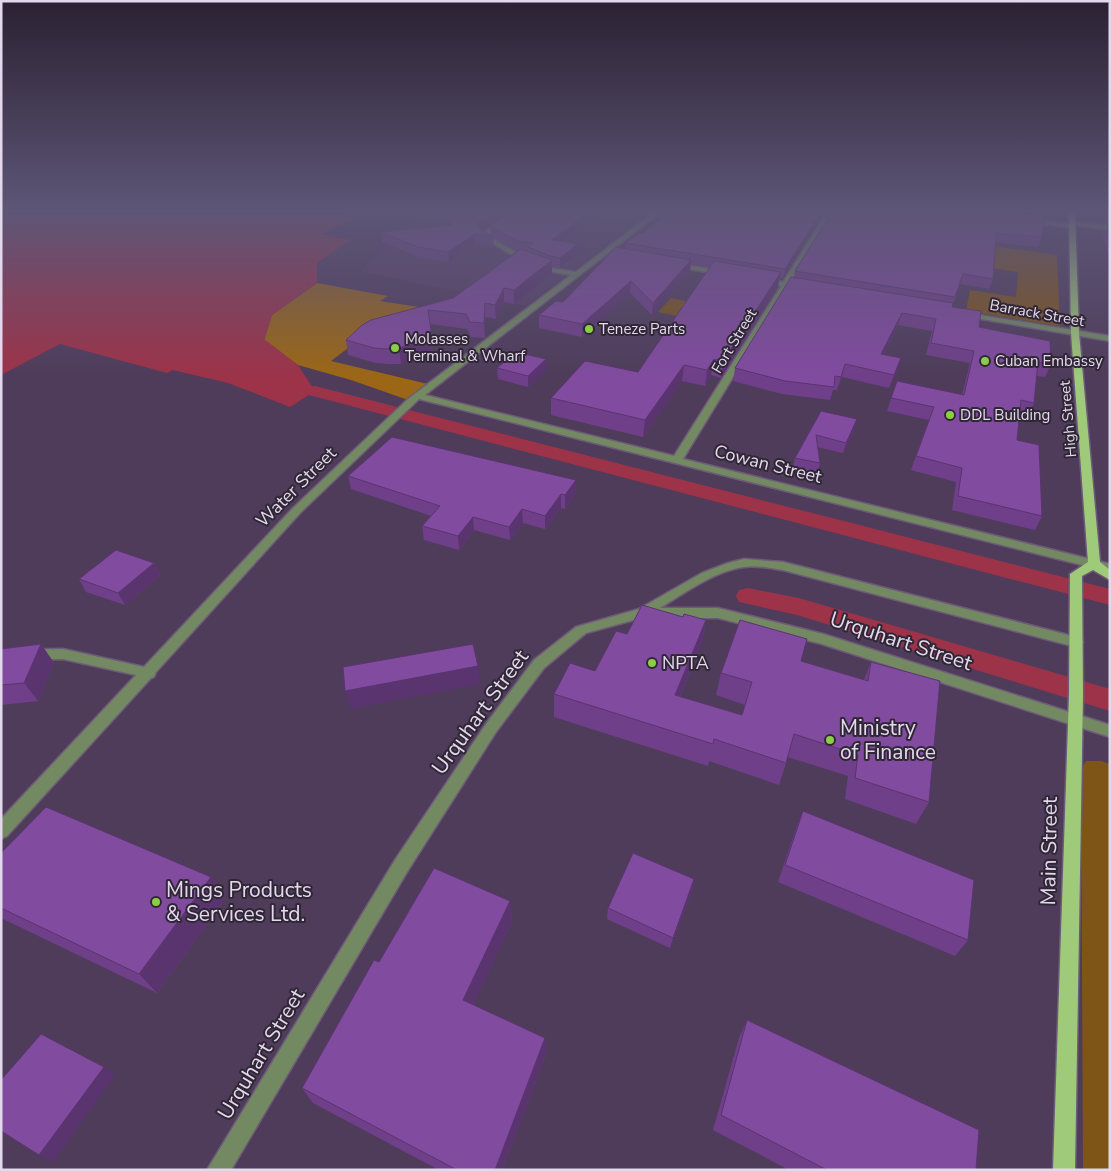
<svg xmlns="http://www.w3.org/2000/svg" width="1111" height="1171" viewBox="0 0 1111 1171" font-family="'Nunito Sans',sans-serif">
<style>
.built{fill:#574066}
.green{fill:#7e5517}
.forest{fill:#9b6716}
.water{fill:#9c3349}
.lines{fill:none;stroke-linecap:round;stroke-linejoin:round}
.canal{fill:#9c3349;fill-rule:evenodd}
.minor-casing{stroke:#6d5b78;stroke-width:3}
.major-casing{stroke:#6d5b78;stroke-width:3}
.minor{fill:#738962;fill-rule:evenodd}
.major{fill:#9eca79;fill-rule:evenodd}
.wall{fill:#6f4089}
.shaded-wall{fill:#5a346f}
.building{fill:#814b9f;stroke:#5a346f}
.poi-dot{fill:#8bce46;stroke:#302736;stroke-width:2}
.labels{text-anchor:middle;stroke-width:4;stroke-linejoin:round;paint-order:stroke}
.far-street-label{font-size:15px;fill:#e4d9ec;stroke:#302736}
.far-poi-label{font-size:15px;fill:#e4d9ec;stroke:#302736;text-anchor:start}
.street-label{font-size:18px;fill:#e4d9ec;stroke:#302736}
.poi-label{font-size:18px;fill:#e4d9ec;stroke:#302736;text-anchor:start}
.near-street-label{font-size:21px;fill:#e4d9ec;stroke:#302736}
.near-poi-label{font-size:21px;fill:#e4d9ec;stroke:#302736;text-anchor:start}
</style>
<rect width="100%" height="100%" fill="#4f3c5b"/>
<path class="built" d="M420,212h232l-127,94 -165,-35z"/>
<path class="green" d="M949,240l108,15 3,71 -94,-15 4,-21 46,7 2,-25 -74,-11z
M671,298l83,17 -7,15 -89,-18z
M1086,761h15l9,3v406h-27l-2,-401z"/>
<path class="forest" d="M317,283l71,13 -8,5 39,6 -8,8 -33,10 -47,36 101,24 -21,16 -60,-21 -53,-15 -34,-25 8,-25z"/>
<path class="water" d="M1,212h348l-5,3 12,3 -35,16 29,6 -33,23v20l-45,32 -8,24 34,26 17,26 -25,16 -62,-24 -55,-13 -6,3 -107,-29 -59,31z"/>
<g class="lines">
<path class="canal" d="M315,386l795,203v16l-801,-210 -3,-4 3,-4z
M748,588l51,10 311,91v22l-313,-96 -58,-13 -3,-6 3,-6z"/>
<defs>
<path id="minor" d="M654,212h7l-236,183 249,61 107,-170 -23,-6 4,-2 21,4 44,-70h6l-43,71 16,4 -4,2 -14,-2 -105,172 427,105v8l-691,-173 -118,113 -145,160 -2,5 -3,1 -144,158 -6,3v-20l135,-144 -73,-16 -62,1v-10l62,-1 81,18 149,-159 115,-109 163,-124 -25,-4 -27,-12 -39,-23v-2l22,-12h4v2l-19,11 36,22 27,11 26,4z
M1028,218l41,6 3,-3 38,5v4l-35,-5 -3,3 -46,-7z
M674,263l49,8 4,2 -4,2 -51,-9v-2z
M961,312l149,24v5l-146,-25h-3z
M744,559l39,3 293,75 5,1 2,4 -2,4 -5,1 -293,-77c-13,-2 -26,-5 -39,-3 -30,4 -59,26 -84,41h58l105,26 287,91v12l-288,-93 -104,-26h-77l-55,15 -42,35 -48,64 -89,140 -176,298h-24l188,-310 91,-136 48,-64 42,-33 63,-18 63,-36 26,-10z"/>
<path id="major" d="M1069,212h6l4,121 21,229 10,8v10l-17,-10 -11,6 1,118 -8,476h-22l16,-476 1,-120 18,-12 -17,-229z"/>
</defs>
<use href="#minor" class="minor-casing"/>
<use href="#major" class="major-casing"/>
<use href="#minor" class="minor"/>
<use href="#major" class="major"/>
</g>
<path class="wall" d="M433,212h167l-37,29 15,3 -1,10 -17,14 -8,-2v8l-38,30 -10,-2 -8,17 -11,-2v21l-14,-1 -4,-8 -37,-5 3,22 -3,6 -7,5 -22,7h-13l-12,-1 -28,-8 -2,-15 107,-42 65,-48h-3l-24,-15 -1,-9 -8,4 11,7 1,9 -19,-3 -26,19 -30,-5 -37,-15 -1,-10 64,-6 -12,-10z
M825,212l-42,67 -3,-1 -2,8 -57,92 -10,-3 -6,11 -23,-5 -39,56 -92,-22v-17l87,-26 72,-105 -19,-3 -1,7 -38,44 -22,-22 -48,44 -43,-9v-13l24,-13 62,-54v-5l18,-10z
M832,212h214l-2,4 -2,21 -4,10 -42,-5 -3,37 -4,10 -29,-5 -8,23 27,20 72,37 -6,13 -9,-1 -2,27 -6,14 -9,-2 -2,25 25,76 -7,14 -83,-20 4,-28 -45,-12 18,-50 -42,-9 10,-30 65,14 8,-32 -44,-8 6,-24 -34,-6 -15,30 14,16 -8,17 -47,-11 -5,13h-4l-3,10 -48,-6 -49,-13 2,-13 59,-91 1,-6z
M1107,212h3v52l-7,-30 5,-10 -3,-1 -1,-3z
M546,359v11l-18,17 -30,-8 -1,-11z
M821,411l33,18 -11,24 -26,-6 3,16 -3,11 -24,-6 2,-10z
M348,476l228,17 -11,16 -4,-1 -16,21 -22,-6 -13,17 -36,-10 -15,20 -35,-10 -2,-14 9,-10 -80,-27z
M154,563l6,12 -35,30 -39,-13 -7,-13z
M683,617l23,3 -4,23 -22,54 62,18 3,-10 -29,-10 5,-22 80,-12 63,19 7,-18 58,140 -13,22 -71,-25 3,-23 -60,-19 -9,28 -70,-24 -1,5 -154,-49v-23l41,-23 32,-37z
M41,644l13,19 -16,38 -37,4v-56z
M803,811l165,129 -13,16 -177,-74 18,-53z
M1,853l224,46 -68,94 -156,-75z
M694,879l-2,12 -22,57 -63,-29 1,-11z
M510,901l2,20 -39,84 72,33 1,17 -44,115h-63l-126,-67 -11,-15 77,-126z
M747,1020l229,150h-187l-76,-40 26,-92z"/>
<path class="shaded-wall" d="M498,212h14v1l-33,19v6l-1,-15z
M589,212h11l-48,37v-9z
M821,212h4l-42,67 2,-10z
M475,234v9l-26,19 -1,-10z
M578,244l-1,10 -17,14v-10z
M552,260v14l-38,30v-14z
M691,260l-1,11 -38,44 1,-12z
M781,272l-3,14 -57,92 2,-17z
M631,281l-1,12 -48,44v-13z
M504,288v14l-8,17 -1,-14z
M485,303v35l-1,-15z
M902,313l-4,12 -21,42 4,-13z
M431,331l2,15 -3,6 -7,5 -22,7 -2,-16z
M901,358l-4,13 -8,17 5,-13z
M546,359v11l-18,17v-11z
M714,359l-3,16 -6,11 2,-16z
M845,364l-3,13 -5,13z
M684,365l-2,16 -39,56 2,-17z
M857,419l-3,10 -11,24 3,-10z
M576,480v13l-11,16v-14z
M561,494v14l-16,21v-13z
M522,509l1,14 -13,17 -1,-13z
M473,517l1,13 -15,20 -1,-14z
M154,563l6,12 -35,30 -7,-12z
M706,620l-4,23 -31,75 4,-23z
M41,644l13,19 -16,38 -14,-18z
M478,666l2,18 -129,25 -6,-18z
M211,877l14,22 -68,94 -18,-19z
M694,879l-2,12 -22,57 3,-10z
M510,901l2,20 -45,97 -4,-18z
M545,1038l1,17 -44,115h-7z
M104,1067l11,8 -62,87 -14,-7z"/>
<path class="building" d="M438,212h60l-20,11v5l15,9 -18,-3 -27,18 -30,-5 -37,-15 72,-7z
M513,212h76l-37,28 26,4 -18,14 -10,-2 -22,-9 5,-4 -18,-3 -25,-14z
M670,212h151l-36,57 -160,-26 14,-10h4z
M832,212h182l31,4 -3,21 -46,-4 -3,46 -30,-5 -8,23 -160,-26z
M616,247l75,13 -38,43 -22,-22 -49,43 -43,-9 17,-14 7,1z
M521,249l31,11 -38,30 -10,-2 -9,17 -10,-2 -1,20 -14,-1 -4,-8 -38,-4 3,21 -3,6 -7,5 -22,6 -13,1 -12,-1 -28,-8 16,-15 9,-5 82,-22z
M714,261l67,11 -58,89 -9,-2 -7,11 -23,-5 -39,55 -94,-22 34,-37 53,11z
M791,277l162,26 -1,4 29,4 -2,16 71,14 1,23 -13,-2 -4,41 -13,-3 -4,40 22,5 3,71 -84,-20 4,-28 -46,-12 18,-49 -43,-9 6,-17 67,14 10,-44 -43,-8 5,-24 -34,-6 -21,41 20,4 -7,17 -49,-11 -4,13 -6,-1 -1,11 -49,-6 -50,-13z
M516,352l30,7 -18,17 -31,-8z
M821,411l36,8 -11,24 -30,-8 4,28 -25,-5z
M392,437l184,43 -11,15 -4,-1 -16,22 -23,-7 -13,18 -36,-10 -15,19 -36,-10 18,-20 -92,-30z
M116,550l38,13 -36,30 -39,-14z
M642,605l41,12 1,-3 22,6 -31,75 67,20 10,-33 -31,-9 19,-53 67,19 -6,22 67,20 3,-19 69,19 -11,121 -74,-24 3,-23 -64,-21 -8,29 -72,-24 -1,5 -159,-50 16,-31 25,8 21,-40 11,3z
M41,644l-17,39 -23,2v-36z
M473,644l5,22 -133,25 -2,-24z
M46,807l165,70 -72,97 -138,-66v-55z
M803,811l171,69 -6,60 -183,-75z
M633,853l61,26 -21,59 -65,-30z
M434,868l76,33 -47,99 82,38 -50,132h-38l-155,-82 72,-128 5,2z
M747,1020l232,110 -3,40h-149l-106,-55z
M41,1034l63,33 -65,88 -38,-24v-51z"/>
<linearGradient id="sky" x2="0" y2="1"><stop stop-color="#2b2132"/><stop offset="0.56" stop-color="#5d5677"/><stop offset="1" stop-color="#5d5677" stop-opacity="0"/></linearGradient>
<rect width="1111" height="376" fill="url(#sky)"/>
<g class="poi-dot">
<circle cx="589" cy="329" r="5"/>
<circle cx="395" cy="348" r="5"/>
<circle cx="985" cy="361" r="5"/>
<circle cx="950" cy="415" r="5"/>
<circle cx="652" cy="663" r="5"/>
<circle cx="830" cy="740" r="5"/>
<circle cx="156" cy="902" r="5"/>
</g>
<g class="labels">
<g class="far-street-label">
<text transform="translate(1037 313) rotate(10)" y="5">Barrack Street</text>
<text transform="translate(734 341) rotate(-59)" y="5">Fort Street</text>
<text transform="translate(1068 419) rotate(-95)" y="5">High Street</text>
</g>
<g class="far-poi-label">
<text x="599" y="334">Teneze Parts</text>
<text x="405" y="344">Molasses<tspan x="405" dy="17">Terminal &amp; Wharf</tspan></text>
<text x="995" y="366">Cuban Embassy</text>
<text x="960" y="420">DDL Building</text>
</g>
<g class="street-label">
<text transform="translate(768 464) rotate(14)" y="6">Cowan Street</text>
<text transform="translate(296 487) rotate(-45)" y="6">Water Street</text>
</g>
<g class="poi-label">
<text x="662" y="669">NPTA</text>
</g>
<g class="near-street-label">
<text transform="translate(901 641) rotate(18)" y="7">Urquhart Street</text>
<text transform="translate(480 712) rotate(-54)" y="7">Urquhart Street</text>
<text transform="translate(1049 851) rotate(-89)" y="7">Main Street</text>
<text transform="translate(261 1054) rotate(-59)" y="7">Urquhart Street</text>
</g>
<g class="near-poi-label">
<text x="840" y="735">Ministry<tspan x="840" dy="24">of Finance</tspan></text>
<text x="166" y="897">Mings Products<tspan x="166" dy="24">&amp; Services Ltd.</tspan></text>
</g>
</g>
<rect width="1111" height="1171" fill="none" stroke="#e4d9ec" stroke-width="5"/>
</svg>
